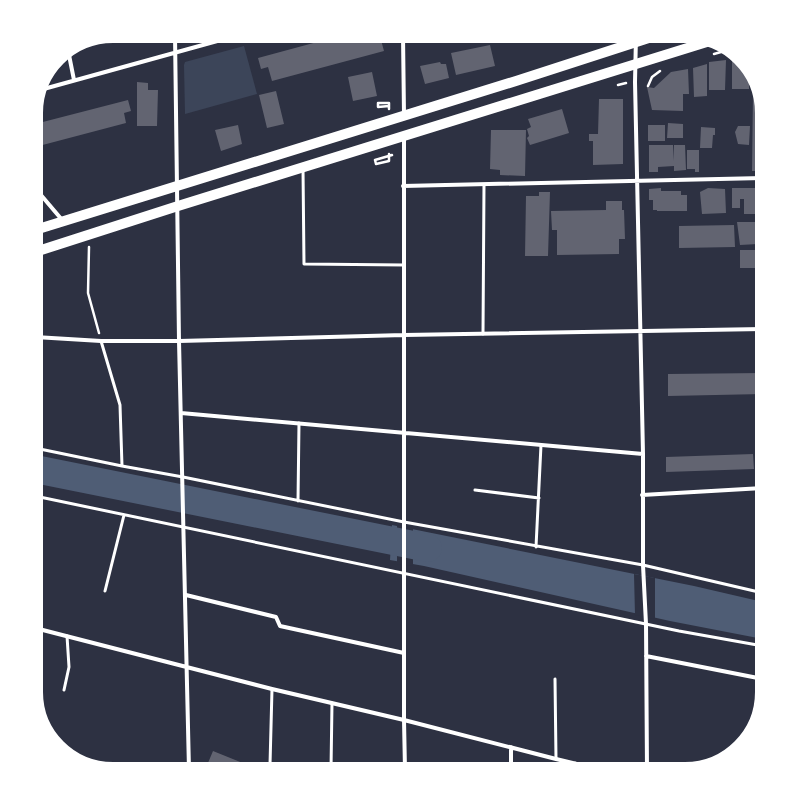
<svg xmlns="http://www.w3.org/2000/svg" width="798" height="805" viewBox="0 0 798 805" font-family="'Space Grotesk',sans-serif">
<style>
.green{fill:#3c4559}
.water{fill:#4f5d75}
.pier{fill:#2d3142}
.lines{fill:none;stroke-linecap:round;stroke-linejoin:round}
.river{stroke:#4f5d75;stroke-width:28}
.building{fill:#626471}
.path{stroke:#fff;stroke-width:2.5}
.service{stroke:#fff;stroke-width:3}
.minor{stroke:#fff;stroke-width:4}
.primary{stroke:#fff;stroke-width:10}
.rim{fill:none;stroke:#fff;stroke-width:2}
</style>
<rect width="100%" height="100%" fill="#2d3142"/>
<path class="green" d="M244,46l13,48 -72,20 -1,-49 1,-3z"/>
<path class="water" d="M392,525l302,61 69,16v37l-93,-18 -246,-55 -34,-6z"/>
<path class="pier" d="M397,525l16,3v38l-16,-2z
M634,574l21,4v41l-20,-4z"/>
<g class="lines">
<path class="river" d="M35,469l393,79"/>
</g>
<path class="building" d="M343,35h44l1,3 -7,2 3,11 -112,30 -4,-14 -7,2 -3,-11z
M566,35h17v4h-17z
M490,45l5,21 -39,9 -5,-22z
M726,60l-1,30h-16v-28z
M732,60h9l3,2 5,14v13h-17z
M440,62l1,2h5l3,14 -24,6 -5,-18z
M707,64v32l-13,1 -1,-29z
M688,69l1,25h-6v17l-31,-1 -5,-23 7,1 17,-16z
M372,72l5,24 -24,5 -5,-24z
M137,82l11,1v7h10l-1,36h-20z
M276,91l8,33 -17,4 -8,-33z
M753,94h3l7,19v58h-11z
M599,99h24v65l-30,1v-24h-4v-7h9z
M128,100l3,11 -7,2 2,10 -91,24v-23z
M562,109l7,24 -39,12 -3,-7 2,-2 -2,-7 4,-2 -3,-8z
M668,123l15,1v14h-16z
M238,125l4,19 -21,7 -6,-21z
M648,125h17v16h-17z
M738,126h12l-1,19 -11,-1 -3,-12z
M701,127l14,1v7h-2l-1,13h-12z
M491,130h35l-1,46 -25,-1v-5l-10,-1z
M649,145h24v16l1,-16h11l1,25 -12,1v-5l-16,1v5h-9z
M687,150h12v22h-4v-3h-8z
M661,188v3h20v4h6v16h-30v-1h-4v-10h-4v-11z
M708,188l17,1 1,24 -24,1 -2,-22z
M732,188h25v26h-13v-15h-4v9h-8z
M539,192h11l-2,64h-23l1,-60h13z
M761,192h2v27h-2z
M606,201h16v9h2l1,29h-6v15l-62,1v-25h-5l-1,-19 55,-1z
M737,222h20l1,22 -18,1z
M734,225l1,22 -56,1v-22z
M740,250h22v18h-22z
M763,373v21l-95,2v-22z
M753,454l1,15 -88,3v-15z
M213,751l47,19h-55z"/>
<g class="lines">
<path class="path" d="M714,54l14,-4
M618,85l8,-2
M648,86l4,-9 8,-6
M389,106l-11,1v-4h11v6
M389,154v7l-13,3 -1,-4 17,-5
M89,247l-1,46 11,40"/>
<path class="service" d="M303,169l1,95 100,1
M483,334l1,-149
M101,341l19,64 2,61
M35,448l87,18 61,11 221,45 239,43 120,28
M475,490l64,8
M35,496l644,135 84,15
M298,501l1,-78
M536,547l5,-102
M105,591l19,-76
M555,679l1,80
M272,689l-2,76 14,5
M64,690l5,-23 -2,-31
M575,763v7
M331,770l1,-67"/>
<path class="minor" d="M175,35l4,306 10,429
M403,35l1,80
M636,35l-1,47 8,372v111l3,59 1,146
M68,50l6,30
M40,90l199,-55
M404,136v584l1,50
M403,186l360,-8
M35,188l28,33
M35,337l66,4h78l225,-6 359,-6
M181,413l462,41
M642,495l121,-7
M186,595l90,22 4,9 124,27
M35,628l237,61 132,31 152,39 46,11
M646,656l117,23
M511,770v-23"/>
<path class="primary" d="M35,230l481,-149 142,-46
M35,252l143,-46 532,-165"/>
</g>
<path d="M0 0H798V805H0ZM113 42H685A71 71 0 0 1 756 113V692A71 71 0 0 1 685 763H113A71 71 0 0 1 42 692V113A71 71 0 0 1 113 42Z" fill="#fff" fill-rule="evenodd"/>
<path class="rim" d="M113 42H685A71 71 0 0 1 756 113V692A71 71 0 0 1 685 763H113A71 71 0 0 1 42 692V113A71 71 0 0 1 113 42Z"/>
</svg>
